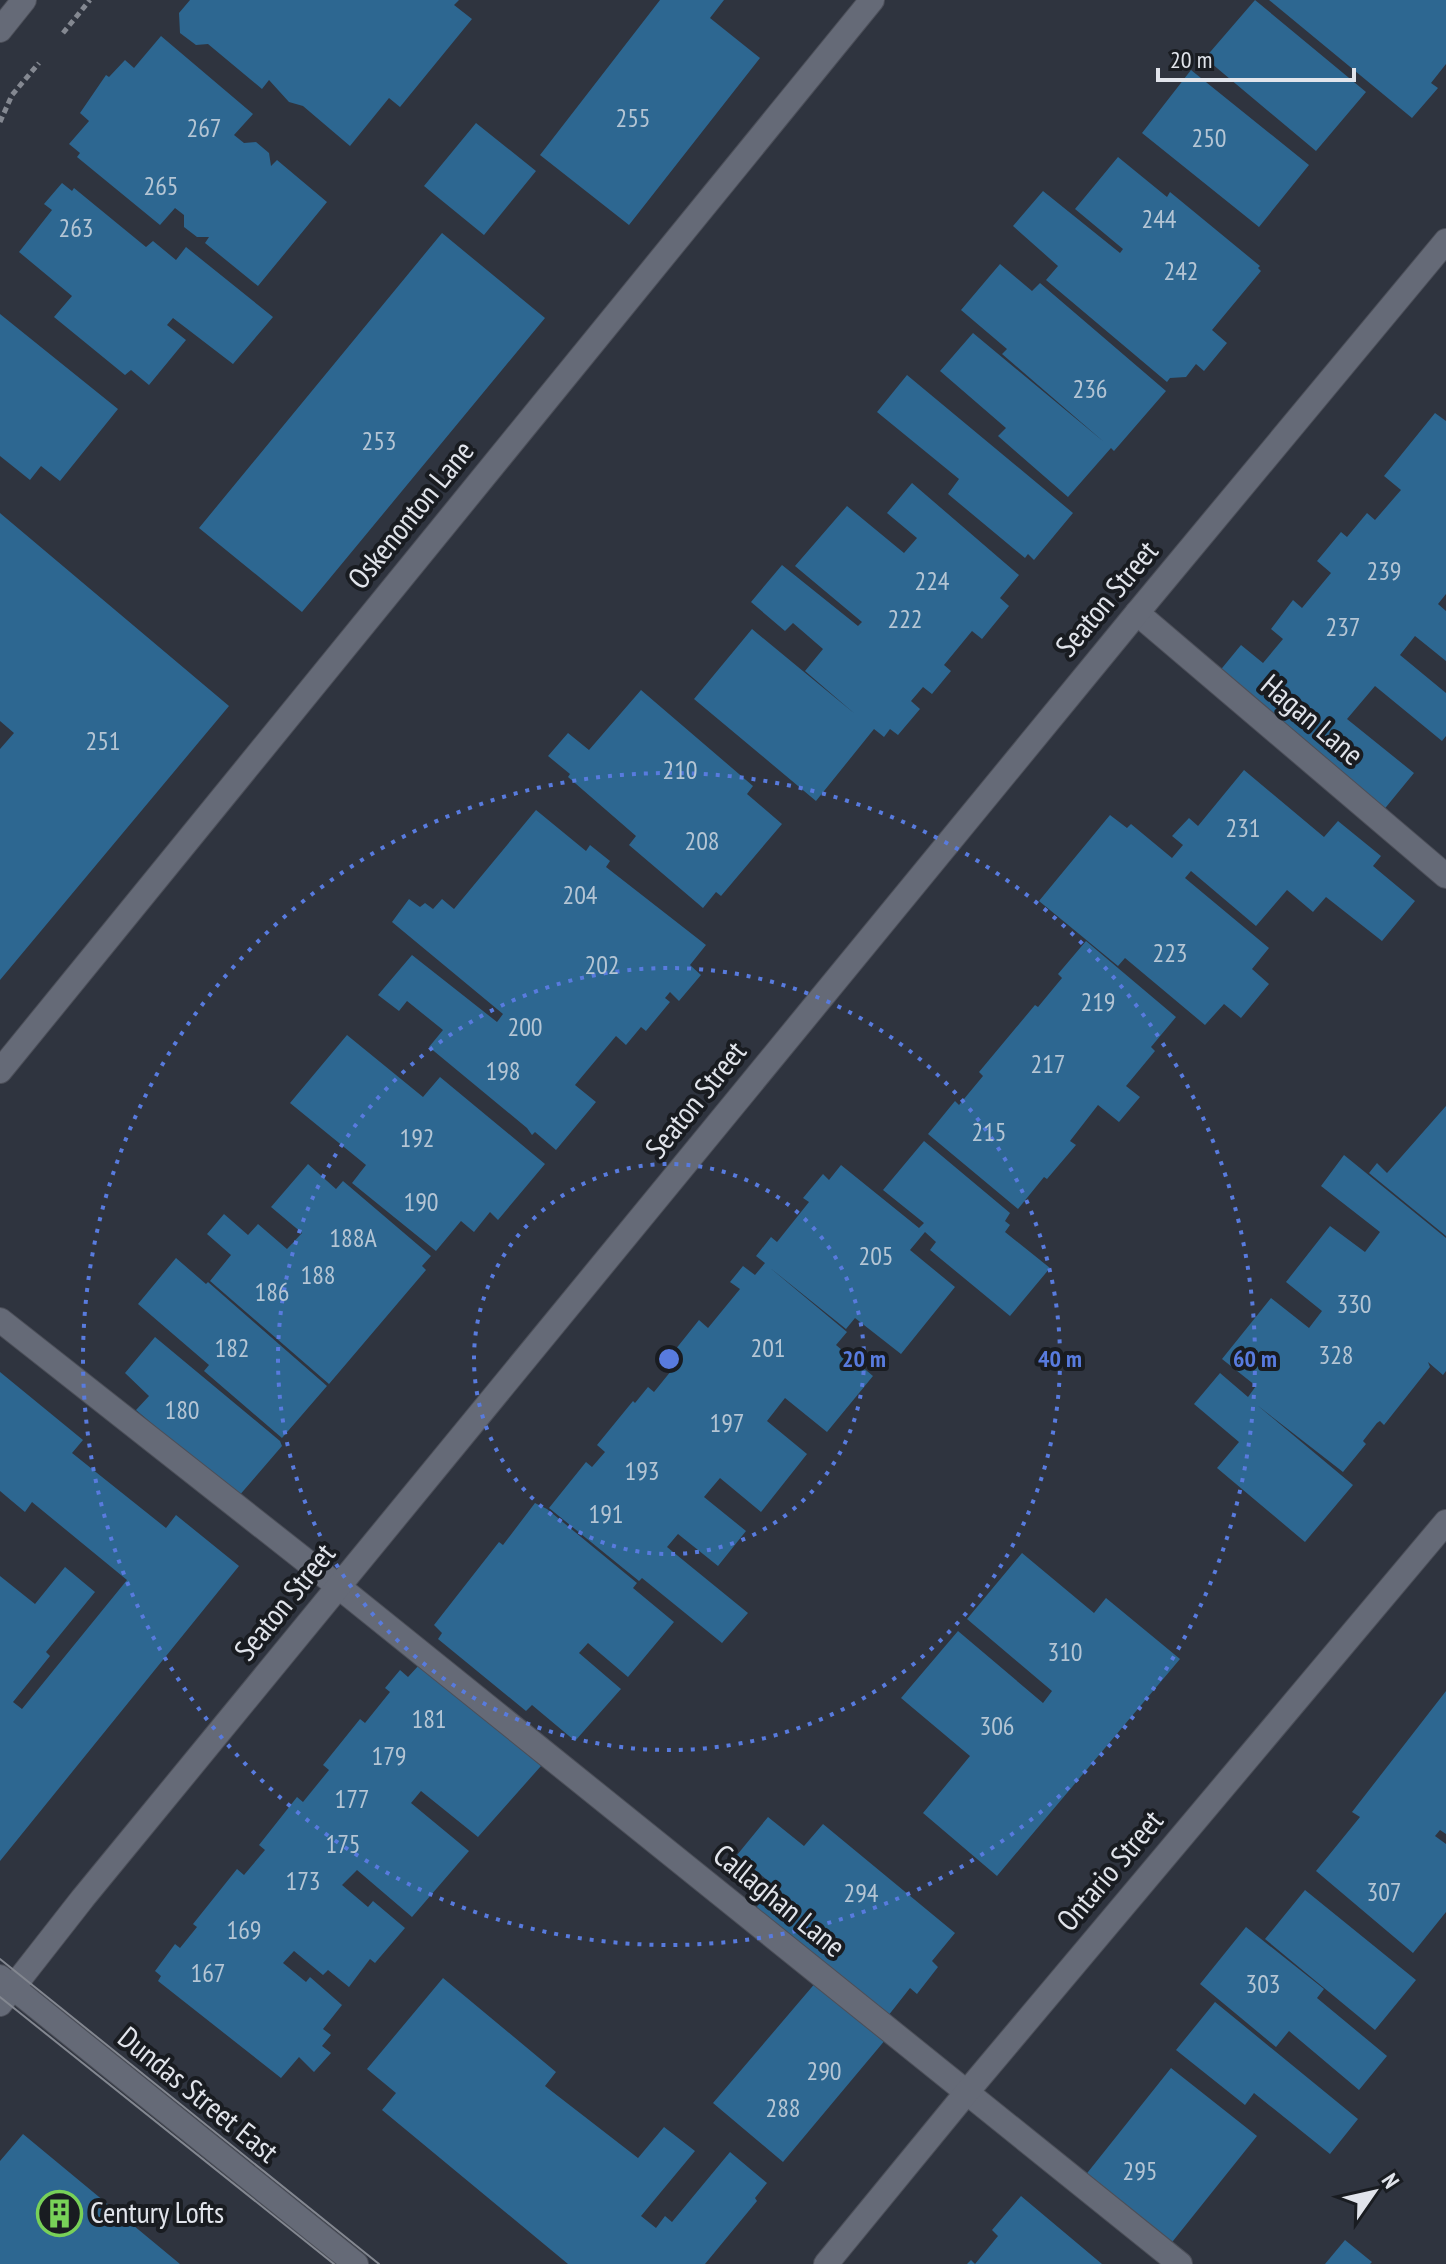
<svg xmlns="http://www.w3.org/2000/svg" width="1446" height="2264" viewBox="0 0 1446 2264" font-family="'PT Sans Narrow',sans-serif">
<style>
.building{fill:#2d6791}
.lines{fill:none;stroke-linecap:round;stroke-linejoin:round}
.service-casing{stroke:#4c4f59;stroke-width:26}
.minor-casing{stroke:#4c4f59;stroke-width:26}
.tertiary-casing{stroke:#4c4f59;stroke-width:26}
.secondary-casing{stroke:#4c4f59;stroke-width:26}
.path{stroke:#848891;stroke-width:5;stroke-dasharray:6 4;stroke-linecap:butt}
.service{stroke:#656a77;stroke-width:24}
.minor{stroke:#656a77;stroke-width:24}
.tertiary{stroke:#656a77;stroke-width:24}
.secondary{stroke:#656a77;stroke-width:24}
.tram{stroke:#838790;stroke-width:2}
.ring{fill:none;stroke:#587bde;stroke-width:4;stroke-dasharray:4 8}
.labels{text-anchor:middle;stroke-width:8;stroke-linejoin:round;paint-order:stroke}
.number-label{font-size:26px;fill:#b4c5d4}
.street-label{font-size:30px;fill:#e1e4eb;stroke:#191c21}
.poi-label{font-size:30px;fill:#e1e4eb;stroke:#191c21;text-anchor:start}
.centre{fill:#587bde;stroke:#191c21;stroke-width:4}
.ring-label{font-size:24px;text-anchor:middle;font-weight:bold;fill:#587bde;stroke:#191c21;stroke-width:8;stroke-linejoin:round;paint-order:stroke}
</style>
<rect width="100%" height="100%" fill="#2f343f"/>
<path class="building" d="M190,0h269l-5,5 18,14 -72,88 -11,-9 -39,48 -47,-40 -14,-4 -20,-22 -7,9 -54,-45 -12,1 -16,-12 -1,-20z
M660,0h64l-14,18 50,40 -131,167 -89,-70z
M1255,0l111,92 -50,59 -111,-93z
M1269,0h177v64l-15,19 7,5 -26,30z
M161,36l92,78 -19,21 10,8 12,-1 13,11 2,13 6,-6 50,42 -69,84 -53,-43 4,-6h-12l-13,-10v-12l-9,-7 -15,17 -83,-68 3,-4 -11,-9 20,-23 -9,-8 26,-38 3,2 16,-17 9,8z
M1191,70l118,95 -50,62 -117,-94z
M476,123l60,48 -52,64 -60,-49z
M1118,157l49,40 3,-5 90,74 -2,2 3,3 -49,59 15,13 -23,28 -8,-7 -10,13 -16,1 -3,4 -121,-102 12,-14 -45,-40 30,-35 77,62 3,-4 -48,-40z
M62,183l10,8 2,-3 72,59 7,-6 23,19 10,-13 87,70 -40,47 -60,-46 -6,7 19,15 -37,45 -18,-15 -6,5 -71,-58 18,-21 -53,-44 33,-42 -8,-6z
M442,233l103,85 -243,294 -103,-84z
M1000,264l32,27 8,-8 126,108 -52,60 -3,-3 -43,49 -70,-61 8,-8 -66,-57 33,-38 131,109 -102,-88 5,-5 -46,-39z
M0,314l118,95 -58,72 -19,-15 -11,14 -30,-24z
M907,375l166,138 -39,47 -6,-6 -3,4 -77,-64 11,-15 -82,-67z
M1435,413l11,8v173l-8,10 8,7v50l-31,-25 -15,19 46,38v43l-4,5 -67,-55 -28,33 67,54 -32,39 -164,-139 23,-28 22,18 20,-24 -12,-10 22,-29 9,8 29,-35 -14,-12 24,-29 6,5 20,-24 8,7 26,-30 -17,-14z
M912,483l107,92 -19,23 9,8 -27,33 -10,-8 -28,34 7,6 -19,23 -9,-7 -12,14 9,8 -22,26 -8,-6 -6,8 -10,-8 -58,72 -122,-102 58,-70 103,85 -50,-43 18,-22 -30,-26 -8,8 -34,-29 31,-37 76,61 4,-4 -67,-56 52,-60 57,47 13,-15 -30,-25z
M0,513l229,193 -229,274v-231l14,-16 -14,-12z
M641,690l112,96 -6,8 35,30 -61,72 -5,-4 -13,16 -74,-63 7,-9 -68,-59 2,-3 -22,-18 20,-23 21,17z
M1244,770l80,67 14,-16 43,35 -8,10 42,35 -33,40 -56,-44 -13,15 -26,-22 -31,36 -65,-55 -6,7 84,70 -17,21 17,15 -28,34 -17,-14 -19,21 -80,-67 -7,8 -79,-65 71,-86 17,13 4,-4 41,34 11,-13 -11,-9 17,-18 9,8z
M536,810l50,41 4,-6 20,16 -4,6 100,78 -16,20 11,10 -22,26 -9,-9 -5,6 5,4 -24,29 -5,-4 -15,18 -10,-9 -41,49 21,17 -40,48 -21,-18 -3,3 -5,-7 -98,-81 14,-17 -36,-29 -8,10 -21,-16 34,-40 85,67 6,-8 -111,-92 17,-23 11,8 5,-4 8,6 9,-10 12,10z
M1086,941l90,76 -25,30 4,4 -29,35 14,11 -21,25 -21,-17 -28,36 6,4 -29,34 -3,-2 -26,32 -90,-75 27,-33 4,4 24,-29 -4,-4 56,-67 3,2 24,-29 -4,-4z
M347,1035l76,62 17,-20 105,87 -47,56 -8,-8 -16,20 -13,-11 -25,30 -84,-68 14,-18 -76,-62z
M1446,1106v130l-77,-63 8,-10 10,10z
M924,1141l86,72 -5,8 5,4 -5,7 45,36 -40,48 -80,-66 6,-8 -11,-10 -15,18 45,37 -54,67 -46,-36 -9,11 -77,-62 78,65 -11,13 37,31 -46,56 -42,-34 -18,23 40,33 -46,58 -41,-34 -16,19 42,34 -28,35 -40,-32 -11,13 81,66 -26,30 -80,-65 -3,3 -90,-73 37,-46 6,5 13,-15 -8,-7 36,-44 2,2 13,-16 6,5 17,-21 -8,-6 36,-45 9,8 32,-39 -10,-7 13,-16 12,9 10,-12 -9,-7 15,-19 6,5 32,-40 -6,-4 20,-24 6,6 12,-15 78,63 5,-5 -41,-33z
M1344,1155l102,83v133l-3,4 -15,-13 2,5 -46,58 -4,-4 -3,2 -14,18 3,3 -23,28 -86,-67 96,80 -48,57 -88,-74 22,-26 -45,-38 26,-31 28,24 8,-11 -34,-27 49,-61 38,30 13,-17 -36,-29 44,-56 35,26 15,-20 -59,-46z
M308,1164l28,25 7,-8 88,75 -9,10 4,4 -97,114 -119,-103 21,-26 -24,-21 17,-20 24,21 10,-11 29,25 15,-16 -31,-26z
M176,1258l30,26 2,-2 119,104 -45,52 -78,-67 5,-6 -71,-61z
M155,1337l125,104 2,5 -44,51 -102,-87 13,-14 -24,-23z
M0,1372l83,68 -11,13 94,75 10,-13 63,51 -239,295v-285l35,28 30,-37 30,25 -49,60 4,4 -37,46 9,7 105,-129 -95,-78 -7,10 -25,-21z
M535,1503l12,6 90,74 -4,5 41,34 -46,55 -40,-34 -9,10 42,36 -46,52 -43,-36 -6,6 -88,-72 4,-6 -8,-8 65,-83 4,3z
M1022,1553l72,60 12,-15 74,61 -183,217 -74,-63 47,-57 -69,-58 57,-67 85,72 9,-12 -85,-72z
M420,1664l121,102 -63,71 -57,-46 -10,12 58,48 -57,66 -55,-47 -15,15 26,22 5,-6 32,27 -30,35 -5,-4 -21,28 -21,-17 -5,5 -29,-24 -11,12 23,19 4,-5 32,28 -19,24 8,6 -9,11 9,7 -17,19 -15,-15 -18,21 -123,-97 3,-5 -6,-5 20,-27 5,4 17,-21 -4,-3 44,-55 7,6 21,-25 -6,-5 38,-48 6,5 26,-32 -6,-5 37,-46 5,4 25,-31 -5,-4 15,-18 8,7z
M1446,1691v143l-6,-4 -5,6 11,8v68l-33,41 -97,-82 44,-54 -8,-5z
M768,1817l36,29 19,-22 132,109 -23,28 6,6 -21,27 -7,-6 -22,28 -132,-108 17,-23 -36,-30z
M1305,1890l111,90 -41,50 -110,-91z
M1246,1927l78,62 -7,9 70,58 -28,34 -70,-59 -13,16 -76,-63z
M443,1978l113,94 -11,14 93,72 26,-31 31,24 -54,65 15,12 9,-12 7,6 58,-70 37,31 -12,15 2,3 -52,63h-137l-186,-154 14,-17 -29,-24z
M817,1981l69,58 -103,123 -70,-59z
M1215,2002l143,117 -28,35 -76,-61 -9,12 -69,-55z
M1171,2068l86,68 -88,110 -85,-69z
M23,2134l157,130h-180v-103z
M1021,2196l81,68h-135l4,-4 4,4 23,-28 -6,-6z
M1345,2240l27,22 -2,2h-45z"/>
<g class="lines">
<defs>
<path id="service" d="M1137,613l309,263
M0,1071l872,-1071
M0,1320l339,267 841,677"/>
<path id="minor" d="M0,2004l83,-106 1054,-1285 309,-372
M826,2264l141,-172 479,-570"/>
<path id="tertiary" d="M0,30l24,-30"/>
<path id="secondary" d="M0,1977l356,287"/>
</defs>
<use href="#service" class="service-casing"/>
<use href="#minor" class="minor-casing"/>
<use href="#tertiary" class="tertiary-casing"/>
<use href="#secondary" class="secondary-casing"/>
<path class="path" d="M63,33l27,-33
M0,122l12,-27 27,-32"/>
<use href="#service" class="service"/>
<use href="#minor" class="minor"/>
<use href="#tertiary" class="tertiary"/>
<use href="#secondary" class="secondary"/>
<path class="tram" d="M0,1959l379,305
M0,1997l334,267"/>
</g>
<g class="ring">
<circle cx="669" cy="1359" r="195"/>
<circle cx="669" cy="1359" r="391"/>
<circle cx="669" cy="1359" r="586"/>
</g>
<defs>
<symbol id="building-ring" viewBox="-11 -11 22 22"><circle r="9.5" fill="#191c21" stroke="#78d158" stroke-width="1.5"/><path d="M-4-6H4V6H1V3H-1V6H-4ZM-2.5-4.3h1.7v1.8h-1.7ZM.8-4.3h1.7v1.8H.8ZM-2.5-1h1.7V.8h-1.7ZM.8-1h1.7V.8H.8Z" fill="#78d158"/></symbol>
</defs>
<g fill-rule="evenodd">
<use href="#building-ring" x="34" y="2188" width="51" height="51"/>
</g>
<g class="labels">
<g class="number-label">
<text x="633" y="127">255</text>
<text x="204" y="137">267</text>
<text x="1209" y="147">250</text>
<text x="161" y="195">265</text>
<text x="1159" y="228">244</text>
<text x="76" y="237">263</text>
<text x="1181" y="280">242</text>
<text x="1090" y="398">236</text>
<text x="379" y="450">253</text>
<text x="1384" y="580">239</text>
<text x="932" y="590">224</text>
<text x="905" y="628">222</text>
<text x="1343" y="636">237</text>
<text x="103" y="750">251</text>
<text x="680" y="779">210</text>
<text x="1243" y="837">231</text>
<text x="702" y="850">208</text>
<text x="580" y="904">204</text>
<text x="1170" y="962">223</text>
<text x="602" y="974">202</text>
<text x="1098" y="1011">219</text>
<text x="525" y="1036">200</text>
<text x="1048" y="1073">217</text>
<text x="503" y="1080">198</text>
<text x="989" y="1141">215</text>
<text x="417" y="1147">192</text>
<text x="421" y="1211">190</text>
<text x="353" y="1247">188A</text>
<text x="876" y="1265">205</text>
<text x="318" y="1284">188</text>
<text x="272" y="1301">186</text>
<text x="1354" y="1313">330</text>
<text x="232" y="1357">182</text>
<text x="768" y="1357">201</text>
<text x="1336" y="1364">328</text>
<text x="182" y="1419">180</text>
<text x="727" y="1432">197</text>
<text x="642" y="1480">193</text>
<text x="606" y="1523">191</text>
<text x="1065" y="1661">310</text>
<text x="429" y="1728">181</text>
<text x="997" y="1735">306</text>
<text x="389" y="1765">179</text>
<text x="352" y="1808">177</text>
<text x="343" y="1853">175</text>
<text x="303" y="1890">173</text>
<text x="1384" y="1901">307</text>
<text x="861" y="1902">294</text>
<text x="244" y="1939">169</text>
<text x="208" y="1982">167</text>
<text x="1263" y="1993">303</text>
<text x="824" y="2080">290</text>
<text x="783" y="2117">288</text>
<text x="1140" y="2180">295</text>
</g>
<g class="street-label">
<text transform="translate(411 515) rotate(-51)" y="10">Oskenonton Lane</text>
<text transform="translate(1107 599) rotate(-50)" y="10">Seaton Street</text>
<text transform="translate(1312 720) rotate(40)" y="10">Hagan Lane</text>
<text transform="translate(696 1100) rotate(-51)" y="10">Seaton Street</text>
<text transform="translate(285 1602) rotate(-51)" y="10">Seaton Street</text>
<text transform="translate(1110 1871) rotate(-50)" y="10">Ontario Street</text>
<text transform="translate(779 1901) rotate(39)" y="10">Callaghan Lane</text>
<text transform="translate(198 2095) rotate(39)" y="10">Dundas Street East</text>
</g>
<g class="poi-label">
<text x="90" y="2223">Century Lofts</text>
</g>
</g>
<circle cx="669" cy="1359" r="12" class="centre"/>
<g class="ring-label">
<text x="864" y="1367">20 m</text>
<text x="1060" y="1367">40 m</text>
<text x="1255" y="1367">60 m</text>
</g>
<g transform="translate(1374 2192) rotate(56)" stroke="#191c21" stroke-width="6" paint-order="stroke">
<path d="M0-6L14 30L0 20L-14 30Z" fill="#e1e4eb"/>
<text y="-12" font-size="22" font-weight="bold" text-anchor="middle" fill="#e1e4eb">N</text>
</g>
<path d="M1158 68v12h196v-12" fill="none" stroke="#e1e4eb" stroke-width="4"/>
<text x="1170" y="68" font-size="24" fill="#e1e4eb" stroke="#191c21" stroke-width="6" paint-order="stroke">20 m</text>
</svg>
